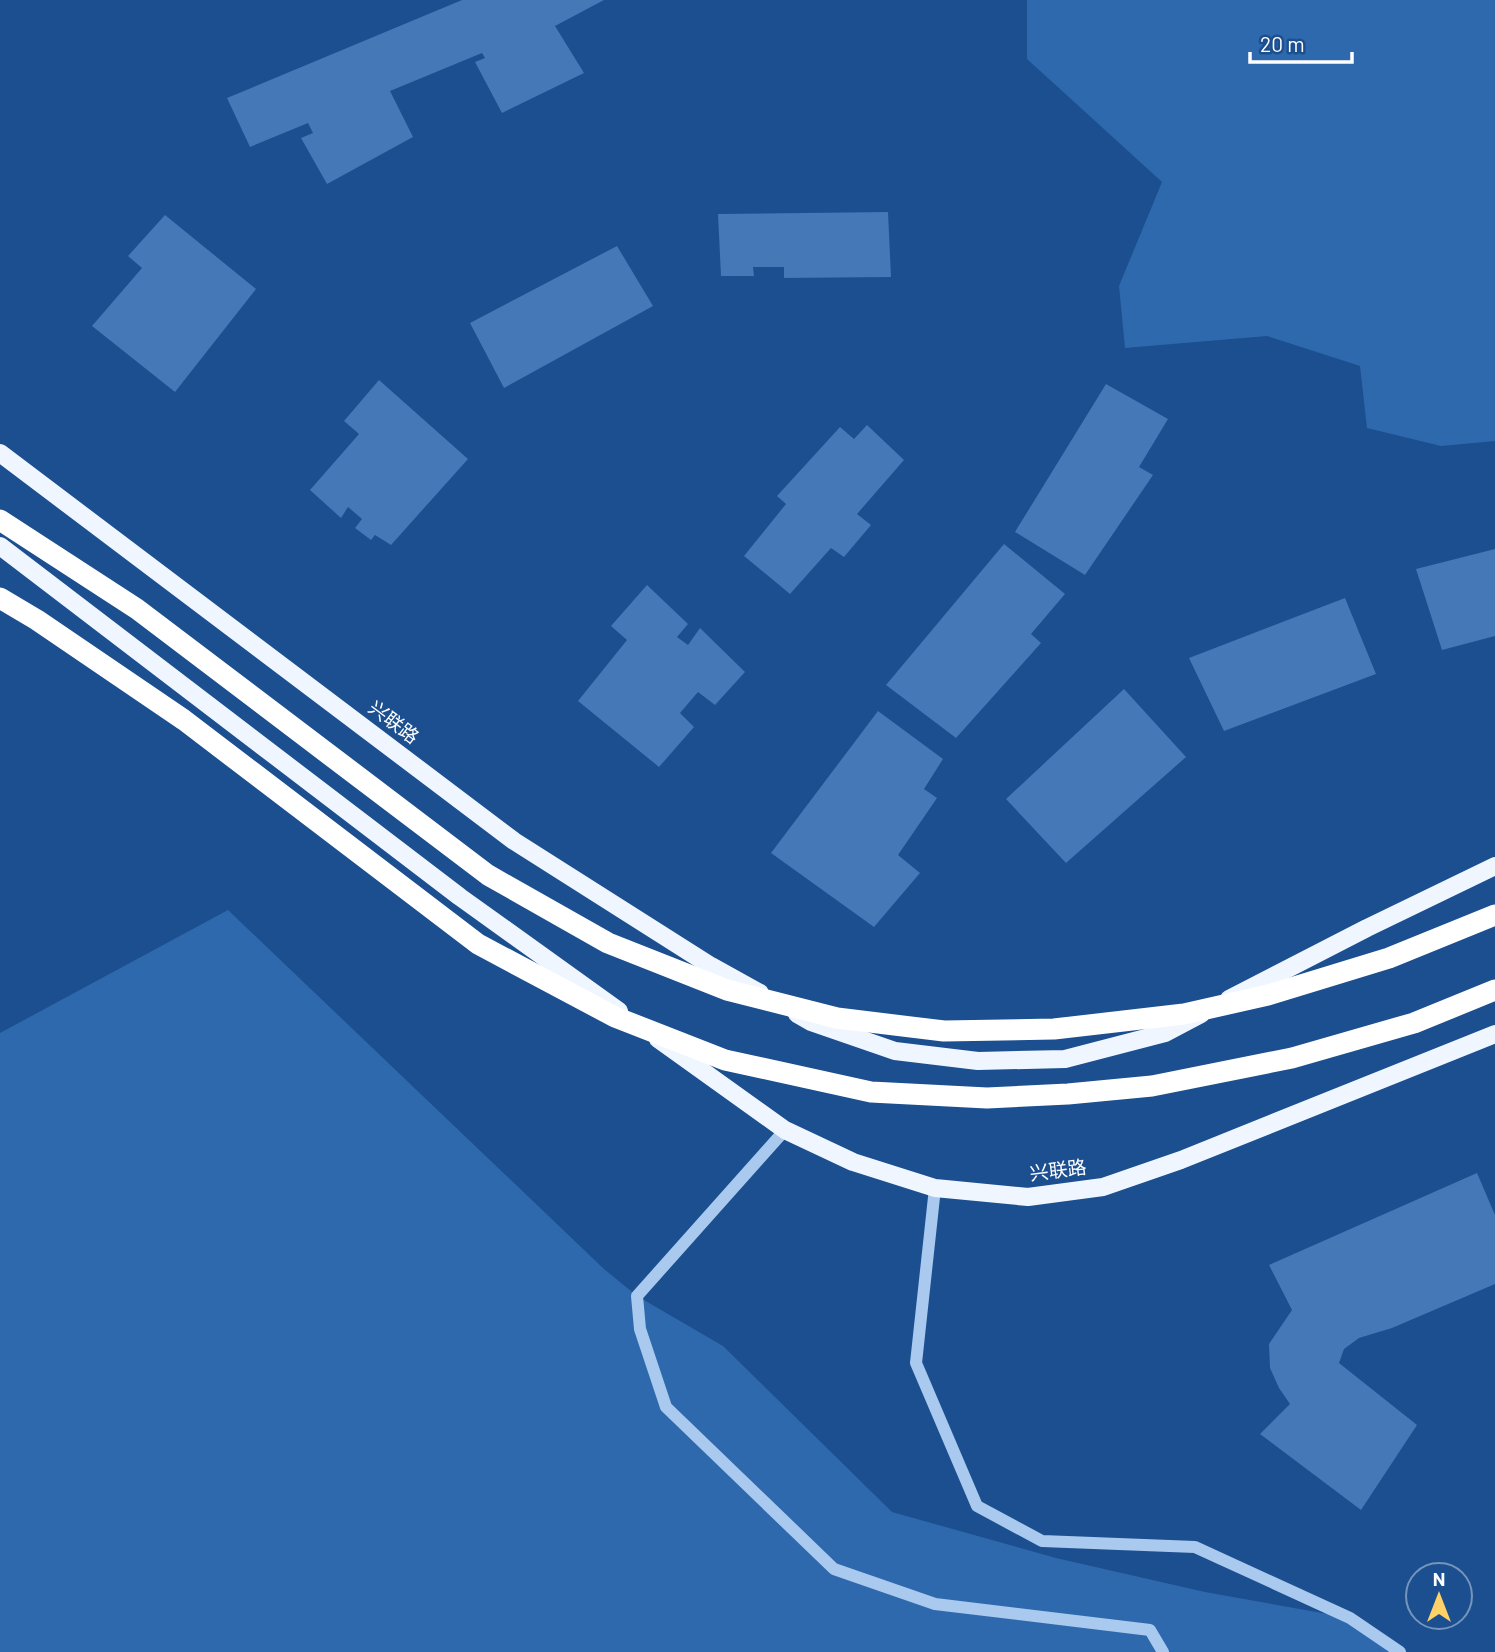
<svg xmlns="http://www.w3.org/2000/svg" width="1495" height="1652" viewBox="0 0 1495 1652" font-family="Barlow,'Noto Sans SC',sans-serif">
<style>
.green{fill:#2e69ad}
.building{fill:#4478b7}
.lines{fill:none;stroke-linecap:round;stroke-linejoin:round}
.minor{stroke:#a9c9ee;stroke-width:12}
.major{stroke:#f0f6ff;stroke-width:18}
.highway{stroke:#fff;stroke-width:21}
.labels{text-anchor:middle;stroke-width:7;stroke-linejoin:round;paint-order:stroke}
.street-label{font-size:19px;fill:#fff;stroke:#1b4f8f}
</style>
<rect width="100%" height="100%" fill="#1b4f8f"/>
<path class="green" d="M1027,0h468v441l-54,5 -74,-18 -7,-62 -93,-30 -142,12 -6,-62 43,-104 -135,-123z
M228,910l376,359 33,27 86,50 169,166 164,46 149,34 145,26 50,34h-1400v-619z"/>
<path class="building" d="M462,0h142l-49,26 29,47 -82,40 -27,-51 10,-4 -3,-5 -92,38 23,46 -86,47 -26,-46 12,-5 -5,-10 -58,24 -23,-49z
M888,212l3,65 -107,1v-11h-31l1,9h-33l-3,-62z
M165,215l91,74 -81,103 -83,-66 50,-58 -14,-12z
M617,246l36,60 -149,82 -34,-65z
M379,380l89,79 -77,86 -16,-10 -4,5 -16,-12 7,-9 -14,-12 -7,11 -31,-28 49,-56 -15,-13z
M1106,384l62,35 -29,48 14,8 -68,100 -70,-43z
M867,425l37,35 -47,54 14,11 -27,32 -13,-9 -41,46 -46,-38 42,-52 -9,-8 63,-69 14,12z
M1004,544l61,50 -34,40 10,9 -85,95 -70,-53z
M1495,549v87l-53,14 -26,-81z
M647,585l41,39 -11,13 11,8 12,-17 45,44 -30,33 -17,-13 -18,21 14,14 -35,40 -81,-66 49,-61 -16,-14z
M1345,598l31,76 -152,57 -35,-73z
M1124,689l62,68 -120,106 -60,-64z
M878,711l65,48 -19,30 13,9 -39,57 22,18 -46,54 -103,-74z
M1477,1173l18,42v69l-103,44 -33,10 -15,11 -5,14 78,62 -56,85 -101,-76 30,-30 -11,-16 -9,-20 -1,-24 23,-34 -23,-45z"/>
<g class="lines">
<path class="minor" d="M785,1130l-148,166 3,33 26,78 168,162 101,35 215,26 13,22
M935,1188l-19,175 61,143 65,35 153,6 155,71 50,34"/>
<path class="major" d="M0,453l514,388 197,125 49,27
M0,546l460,351 159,114
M1229,999l138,-71 128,-62
M797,1014l14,8 84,29 83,10 87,-2 100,-26 36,-19
M658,1039l127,91 68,32 82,26 93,9 75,-10 78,-27 314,-126"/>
<path class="highway" d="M0,520l137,89 351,266 120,68 119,47 110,28 107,13 110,-2 130,-15 84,-19 121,-37 106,-43
M0,598l37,22 147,100 294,224 137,73 110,43 146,32 116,6 81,-4 84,-8 140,-28 122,-35 81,-33"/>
</g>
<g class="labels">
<g class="street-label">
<text transform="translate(394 722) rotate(37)" y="7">兴联路</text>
<text transform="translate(1058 1170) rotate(-7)" y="7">兴联路</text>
</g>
</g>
<g transform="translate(1439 1596)"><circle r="33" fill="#1b4f8f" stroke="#7695bc" stroke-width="2"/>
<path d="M0-5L12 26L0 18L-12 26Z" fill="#ffd166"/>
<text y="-10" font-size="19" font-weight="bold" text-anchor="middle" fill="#ffffff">N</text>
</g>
<path d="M1250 52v10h102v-10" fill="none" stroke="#ffffff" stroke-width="3.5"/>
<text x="1260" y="52" font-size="21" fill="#ffffff" stroke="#1b4f8f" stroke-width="5" paint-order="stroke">20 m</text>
</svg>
